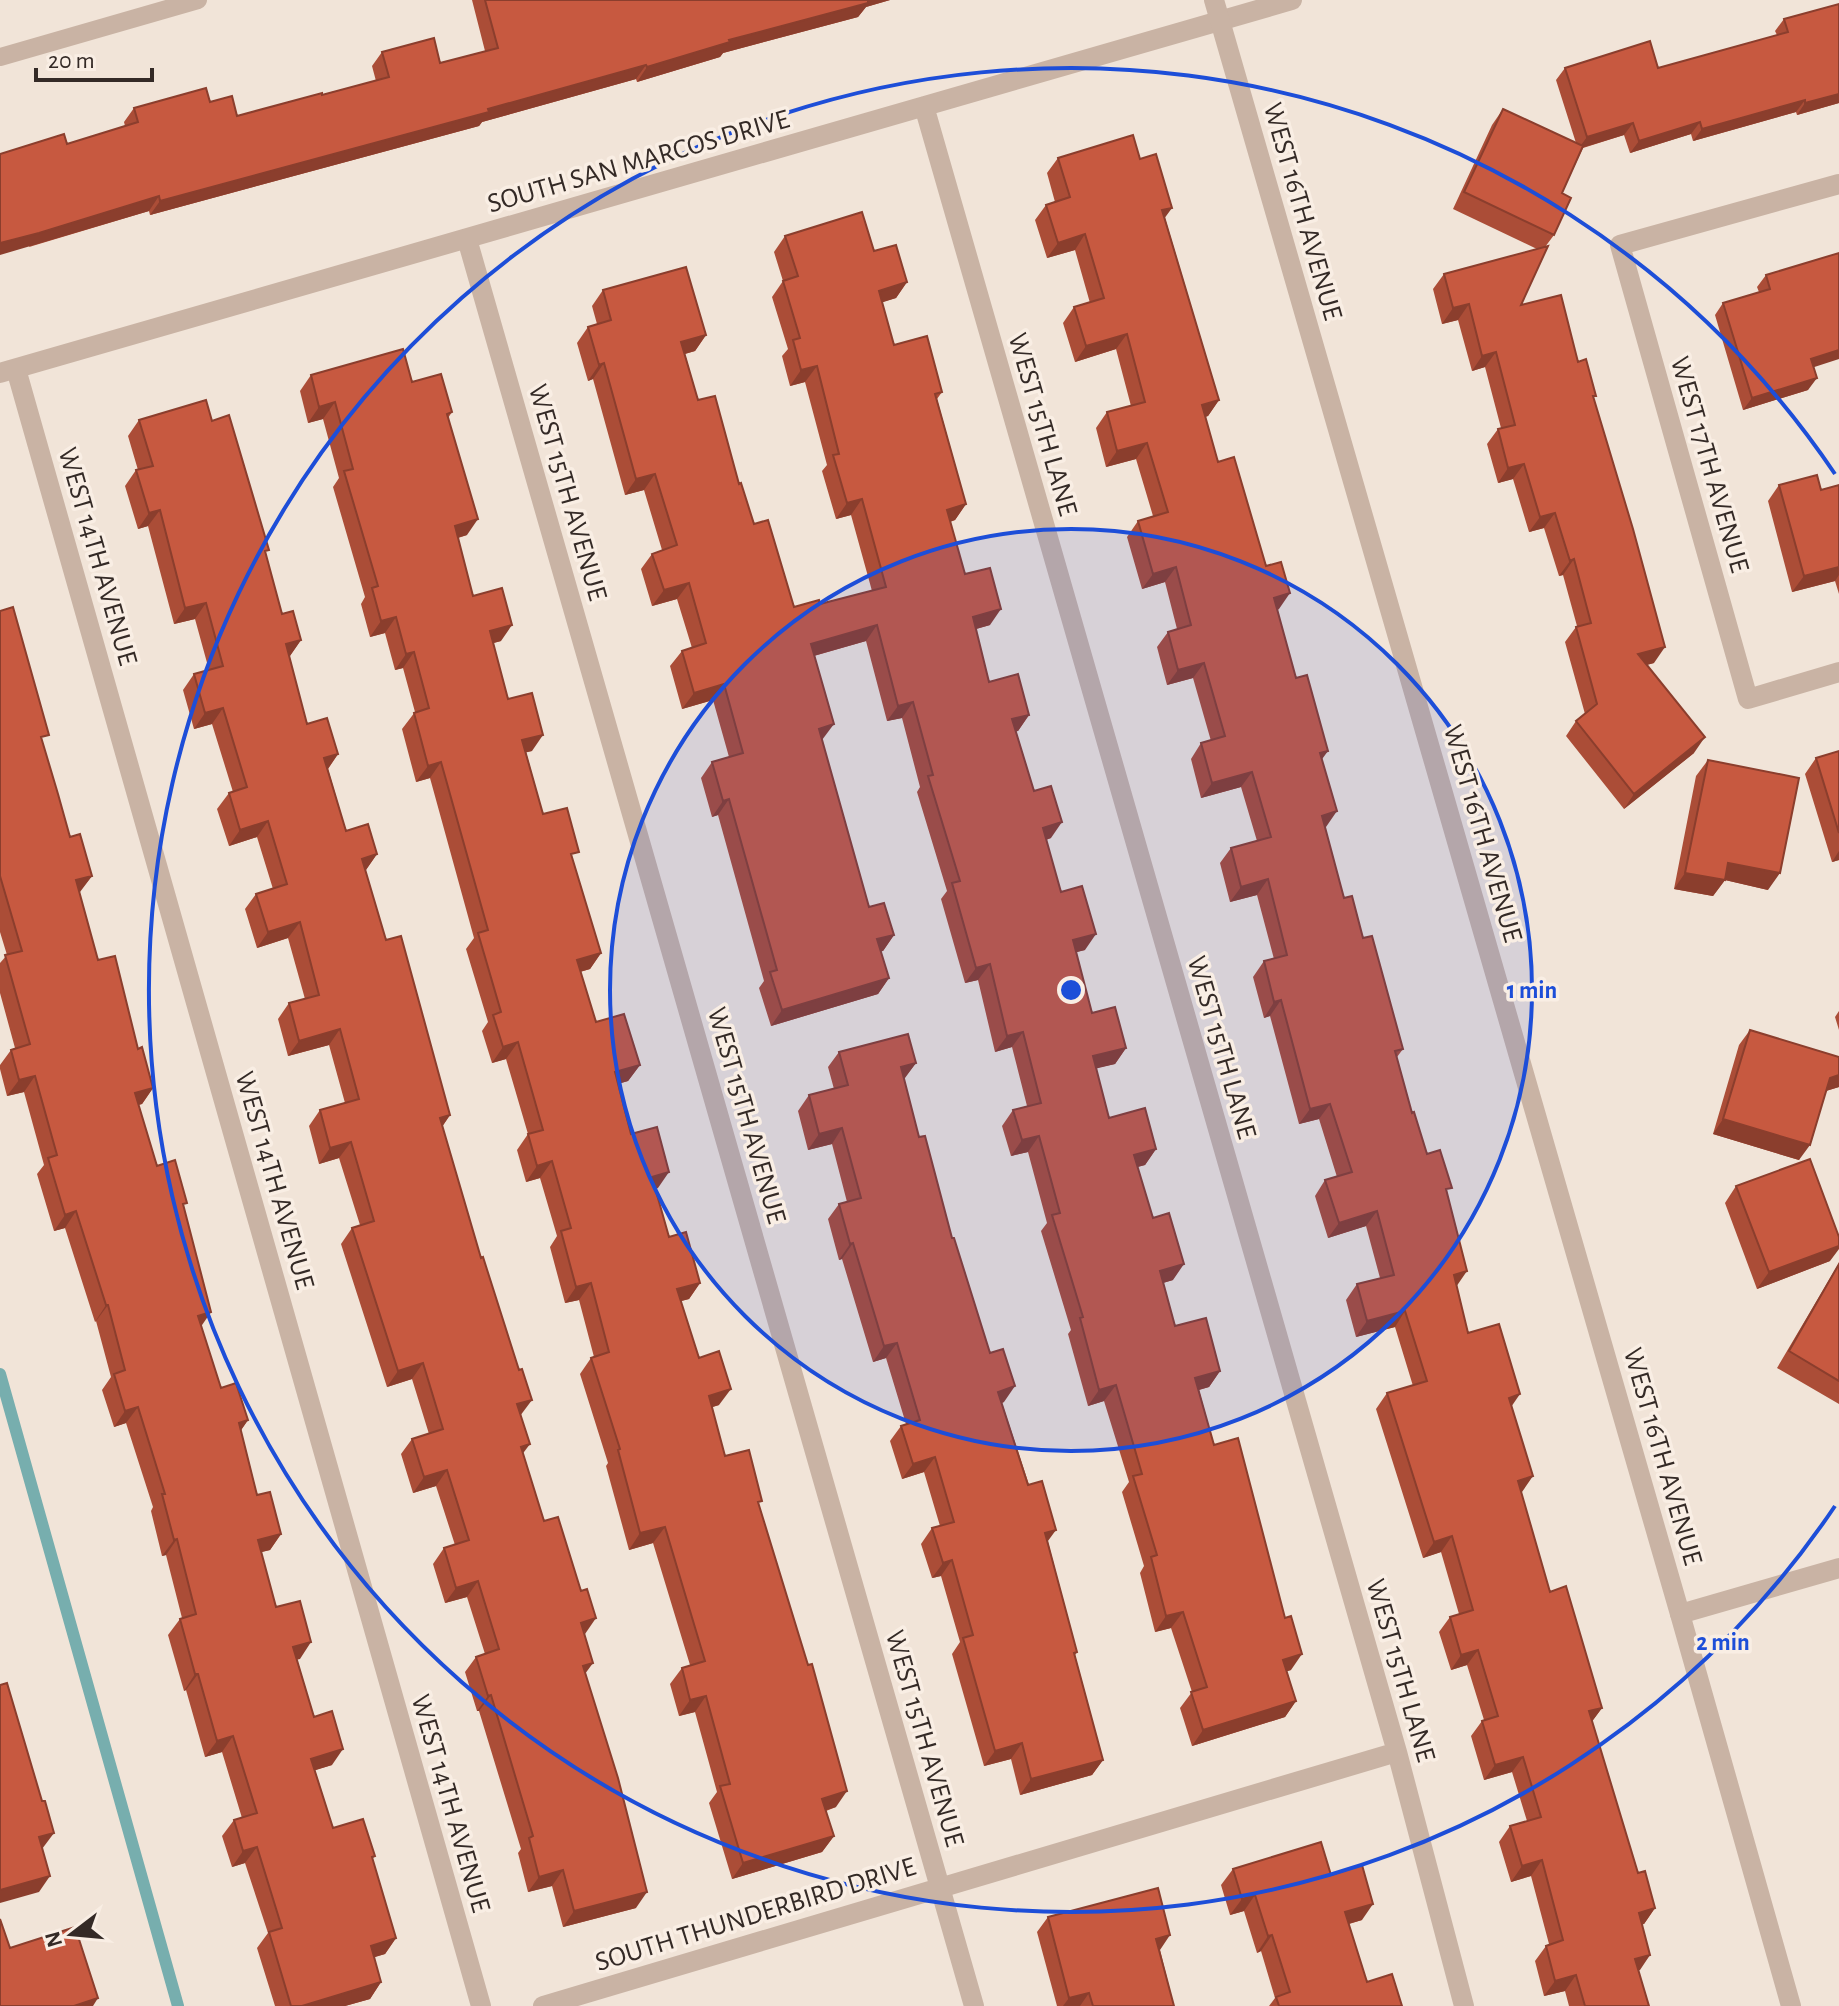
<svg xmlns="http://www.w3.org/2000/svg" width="1839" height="2006" viewBox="0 0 1839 2006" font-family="'Alegreya Sans',sans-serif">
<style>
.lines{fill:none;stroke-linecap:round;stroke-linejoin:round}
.stream{stroke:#77aeae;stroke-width:12}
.service{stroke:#c9b3a4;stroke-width:18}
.minor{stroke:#c9b3a4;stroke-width:20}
.tertiary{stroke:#c9b3a4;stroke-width:20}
.wall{fill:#ab4d37}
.shaded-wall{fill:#8b3e2d}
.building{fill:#c75940;stroke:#8b3e2d;stroke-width:2}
.ring{fill:none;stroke:#1d4ed8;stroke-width:4}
.labels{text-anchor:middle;stroke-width:7;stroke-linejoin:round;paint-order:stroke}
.street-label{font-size:28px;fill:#342a26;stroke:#f9eee4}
.centre{fill:#1d4ed8;stroke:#f9eee4;stroke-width:4}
.ring-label{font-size:24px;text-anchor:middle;font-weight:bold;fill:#1d4ed8;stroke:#f9eee4;stroke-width:7;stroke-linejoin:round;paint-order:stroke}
</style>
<rect width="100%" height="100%" fill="#f1e4d8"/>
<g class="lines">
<path class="stream" d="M0,1374l178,632"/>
<path class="service" d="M0,57l198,-57"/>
<path class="minor" d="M924,106l473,1646 67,254
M1839,184l-219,61 128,454 91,-27
M467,239l507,1767
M16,369l465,1637
M0,373l1292,-373
M1680,1614l159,-46
M543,2006l854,-254"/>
<path class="tertiary" d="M1214,0l466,1614 111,392"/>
</g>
<path class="wall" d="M472,0h418l-24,7 -8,10 -135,36 -3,4 -83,25 -1,-3 -154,43 -3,4 -329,89 -1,-4 -120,36 38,-103 58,-18 -1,-4 10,-14 76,-6 27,14 139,-35 -4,-15 10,-14 58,11 45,-12z
M1839,4v99l-42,12 -1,-3 -103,29 -2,-7 -61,19 -6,-18 -41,13 -21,45 -8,42 -9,12 -24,58 57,57 16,37 60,264 -8,2 48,88 -70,56 -58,-73 10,-15 9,-7 -20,-72 11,-15 1,-1 -14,-51 -4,1 -15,-48 -15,4 -16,-53 -15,4 -11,-39 11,-15 3,-1 -16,-61 -13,4 -14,-51 -16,4 -9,-35 11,-15 93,-25 -84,-40 39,-84 11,-16 73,34 -20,-63 9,-12h93l119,-33 -2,-4 9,-12z
M1058,158l82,1 25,59 54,182 -11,16 -3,1 13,45 61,147 -2,1 19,68 26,82 3,67 19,71 19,40 40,111 -6,8 15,56 15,41 20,40 10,92 11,47 43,73 11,86h-1l29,100 52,116 -10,13 46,152 17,35 -11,16h-2l8,31 -12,15 11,36h-80l-4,-15 -21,5 -9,-35 11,-15 3,-2 -18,-68 -20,6 -12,-40 11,-16 17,-5 -15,-49 -28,8 -13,-44 11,-15 2,-1 -17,-55 -16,5 -12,-38 11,-15 9,-3 -18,-62 -18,6 -47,-149 11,-16 26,-7 -18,-59 -39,10 -10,-37 11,-16 23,-6 -14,-52 -38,12 -13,-42 10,-16 12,-3 -18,-58 -20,5 -29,-108 -6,2 -11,-41 11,-16 10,-2 -17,-64 -27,7 -10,-39 11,-15 26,-7 -16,-54 -40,11 -10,-39 10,-16 10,-2 -18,-63 -26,7 -10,-38 11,-15 9,-3 -12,-47 -23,7 -15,-52 11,-16 15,-5 -17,-57 -30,8 -10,-39 11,-16 24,-6 -15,-57 -41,13 -12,-39 11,-16 16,-4 -15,-53 -28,8 -12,-38 11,-15 9,-3 -8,-29z
M785,236l89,15 33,31 -11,16 -14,4 12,43 48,47 -5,7 29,105 -11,16 -5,2 15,52 25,51 -14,4 13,53 40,33 -11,16h-2l18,60 17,47 -5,2 15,52 24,58 -9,2 16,61 34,35 -11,16 -19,4 13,50 47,31 -11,16 -8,2 36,113 -10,3 12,43 45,45 -11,16 -10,3 15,55 77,225 -4,1 9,30 -11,16 -93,29 -12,-38 12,-16 -21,-64 -16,4 -15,-59 4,-7 -22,-74 7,-10 -25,-81 -16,5 -20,-72 3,-4 -30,-99 6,-8 -19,-71 -17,4 -9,-30 11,-16 14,-4 -15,-59 -17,5 -17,-72 -13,3 -24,-84 6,-8 -30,-99 3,-5 -18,-69 -15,3 -21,-80 -52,15 8,85 47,166 25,28 -11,16h-2l8,27 -11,16 -107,32 -12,-38 5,-7 -46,-166 -6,2 -11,-39 11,-16 17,-5 -16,-57 -31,9 -12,-43 12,-15 10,-3 -15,-49 -25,7 -11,-37 11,-15 10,-4 -18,-60 -19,5 -32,-116 -5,2 -11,-38 11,-16 9,-3 -5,-18 11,-16 103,45 -11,16 -10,3 13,46 41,84 15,40 40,83 26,-3 52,-13 -21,-76 -15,4 -14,-48 5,-6 -22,-83 -15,4 -8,-30 6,-7 -16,-52 11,-16 -9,-29z
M1766,275l47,92 -5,23 -65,20 -28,-95 8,-12 36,-11 -2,-5z
M311,375l101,7 40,30 -4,6 19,117 -9,3 15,58 28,45 -8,2 15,56 24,52 -6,1 17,62 30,46 28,93 -11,16 -10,3 16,50 44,43 -12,16 -10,3 13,50 27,54 -3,1 14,48 31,46 -11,16 -8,2 18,57 20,47 -7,2 13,49 34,49 77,302 -10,4 8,25 -12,16 -90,27 -23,-76 8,-11 -22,-80 -16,4 -9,-32 12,-16 8,-3 -37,-122 -24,7 -23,-84 2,-3 -28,-89 11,-16 3,-1 -15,-57 -14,3 -15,-56 7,-11 -17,-58 -14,4 -9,-32 11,-16 -22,-75 -14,4 -10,-32 6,-9 -22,-73 8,-11 -44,-160 -14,4 -14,-53 13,-17 -12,-44 -8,2 -10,-37 -15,4 -9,-33 4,-7 -32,-110 6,-9 -16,-59 -15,4 -8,-32z
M139,420l73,1 54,133 16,60 19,26 -12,17 18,67 31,30 -10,15 18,62 31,23 -12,17 21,69 64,175 -8,12 79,289 2,38 21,67 41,113 1,40 50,234 -73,19 -11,-41 -24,6 -10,-39 3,-4 -42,-138h-2l-12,-39 11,-15 9,-3 -18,-57 -22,6 -12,-39 11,-16 11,-3 -19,-59 -23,7 -12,-39 11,-15 17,-5 -17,-55 -25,8 -46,-143 11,-16 8,-3 -21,-67 -20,6 -10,-38 11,-16 25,-7 -16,-58 -41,11 -10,-37 11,-16 16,-4 -17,-61 -31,10 -12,-39 11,-15 17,-5 -16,-52 -28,9 -12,-37 12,-16 4,-1 -21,-68 -18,5 -11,-39 11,-16 15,-4 -14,-51 -21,5 -26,-98 -10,3 -13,-43 11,-16h2l-10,-34z
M1779,485l42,5 18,-5v109l-4,-13 -43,11 -24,-91z
M0,611l43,132 27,94 22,39 -13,16 19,68 40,89 15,39 -11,16 -4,1 19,61 27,42 17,119 20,61 27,32 -7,10 16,65 24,39 -11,16 -9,2 15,55 24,52h-3l17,58 18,48 -17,5 18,58 42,28 -3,3 24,79 -11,16 -11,3 7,25 -11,17 -25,7h-70l-18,-58 11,-15 -23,-70 -13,4 -10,-31 12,-16 8,-2 -20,-66 -17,5 -19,-67 -2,1 -16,-56 12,-16 2,-1 -16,-63 -4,1 -11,-45 2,-4 -27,-84 -12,4 -12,-37 9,-13 -15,-56 -1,1 -30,-94 -11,3 -17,-57 7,-9 -20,-73 -17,4 -7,-27v-4l11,-15 4,-2 -15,-55v-30l7,-8 -7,-23z
M1839,751v109l-7,2 -27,-88 11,-16z
M1708,760l60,130 -43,-10 -12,16 -39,-7 22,-113z
M1839,1011v19l-4,-13z
M1750,1030l89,27v30l-13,4 -27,69 -86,-26 26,-89z
M839,1052l77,11 -12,15 15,59 85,265 -2,1 46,139 29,110 -2,3 28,105 -11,15 -72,20 -9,-36 -27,7 -32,-112 8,-12 -19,-66 -9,2 -11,-34 11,-16 8,-2 -16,-54 -22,7 -12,-38 11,-15 5,-2 -20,-66 -13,4 -31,-103 -3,1 -11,-41 11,-15 8,-2 -15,-58 -24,6 -10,-39 11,-16 25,-6 -6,-22z
M1736,1186l94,75 -73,28 -32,-86z
M1839,1263v141l-62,-36z
M1233,1869l98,6 31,45 -13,4 18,58 35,24h-133l6,-8 -14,-47 -4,2 -13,-42 -14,4 -9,-30z
M1048,1917l112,33 14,56h-117l-20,-74z"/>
<path class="shaded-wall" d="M863,0h27l-24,7 -8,10 -135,36 -3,4 -83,25 10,-15 82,-27z
M646,65l-10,14 -154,43 -3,4 -329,89 10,-14z
M1839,94v9l-42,12 8,-12z
M1805,100l-9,12 -103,29 9,-12z
M1700,122l-9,12 -61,19 9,-12z
M1633,123l-9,12 -46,14 9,-12z
M159,196l-10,15 -149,44v-12z
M1172,208l-11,15 1,-13z
M1085,234l-10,16 -28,8 11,-15z
M907,282l-11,16 -28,9 11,-16z
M1469,304l-11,16 -16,4 11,-16z
M1127,334l-11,15 -41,13 11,-16z
M706,335l-11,16 -25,7 11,-16z
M1839,350v9l-37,12 9,-12z
M1496,352l-11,15 -13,4 10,-15z
M604,363l-11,16 -5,2 11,-16z
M817,366l-12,16 -15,4 11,-16z
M1817,378l-9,12 -65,20 9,-12z
M1219,400l-11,16 -17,5 11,-16z
M335,402l-12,17 -15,4 11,-16z
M1147,443l-11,16 -30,8 11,-16z
M1524,464l-11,15 -15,4 10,-15z
M655,474l-11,16 -19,5 11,-16z
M862,499l-11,16 -15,4 11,-16z
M966,504l-11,16 -19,6 11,-16z
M160,510l-12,16 -10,3 11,-16z
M1555,513l-11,15 -15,4 11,-15z
M478,519l-11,16 -24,7 12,-16z
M1574,559l-11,16 -4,1 11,-15z
M1176,567l-11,15 -23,7 11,-15z
M1839,567v8l-4,6 -43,11 12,-16z
M689,583l-12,16 -25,7 12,-16z
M1290,593l-11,16 -16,5 11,-16z
M206,603l-11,16 -21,5 11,-16z
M1001,609l-11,16 -28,8 11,-16z
M396,617l-11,16 -15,4 11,-16z
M512,625l-11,16 -22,6 11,-16z
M877,625l-11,16 -67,19 12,-16z
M301,640l-11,16 -16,4 12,-16z
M1665,647l-11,16 -26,7 10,-16z
M414,652l-11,16 -8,2 11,-16z
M1204,663l-11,15 -26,7 11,-15z
M724,684l-11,16 -31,9 12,-16z
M913,702l-11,16 -15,3 11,-15z
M223,708l-11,16 -18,5 11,-16z
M1029,715l-11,16 -17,4 11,-16z
M834,724l-12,16 -3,-11z
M543,735l-11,16 -21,5 11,-16z
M1705,737l-11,16 -70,56 10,-15z
M1328,751l-11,15 3,-13z
M338,754l-11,16 -3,-12z
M441,762l-11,16 -14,4 12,-16z
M1252,772l-11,15 -40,11 11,-15z
M729,799l-11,16 -6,2 11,-16z
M1337,811l-11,16 -15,4 11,-15z
M268,821l-11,16 -28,9 11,-16z
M1062,822l-11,16 -19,6 11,-16z
M1839,851v9l-7,2z
M377,854l-11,16 -15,5 11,-16z
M1728,863l52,10 -12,17 -43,-10 -12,16 -39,-7 11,-16z
M92,876l-12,16 -15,4 11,-16z
M1268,879l-11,16 -27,7 11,-15z
M300,922l-12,16 -31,10 11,-16z
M1096,934l-11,16 -23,6 11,-16z
M894,935l-11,16 -17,4 11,-16z
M601,953l-11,16 -25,7 12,-16z
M990,964l-12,16 -13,3 11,-15z
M889,978l-11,16 -107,32 11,-16z
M1281,1000l-11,16 -6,2 10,-16z
M340,1029l-11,16 -41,11 11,-15z
M1023,1032l-11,15 -17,5 12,-16z
M518,1042l-12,17 -14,4 11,-16z
M1126,1048l-11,16 -33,8 11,-16z
M916,1063l-11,15 -15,4 11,-15z
M640,1065l-12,16 -25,7 12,-16z
M1839,1075v12l-20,6 11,-15z
M35,1076l-11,16 -17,4 12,-16z
M153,1088l-11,16 -19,5 12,-16z
M1330,1104l-11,15 -20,5 11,-15z
M450,1115l-11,16 1,-13z
M1723,1119l87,26 -11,15 -86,-26z
M842,1128l-10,16 -24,6 11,-16z
M1039,1136l-11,16 -17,4 11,-16z
M351,1142l-12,16 -20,6 11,-16z
M1156,1149l-11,16 -22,6 11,-16z
M552,1161l-12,17 -14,4 11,-16z
M669,1172l-11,16 -18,5 12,-16z
M76,1211l-11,17 -11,3 11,-16z
M1377,1211l-11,15 -38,12 11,-15z
M853,1243l-11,16 -3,1 11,-16z
M1839,1246v3l-9,12 -73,28 12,-17z
M1184,1264l-11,16 -24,7 11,-16z
M1467,1271l-11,16 -2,-12z
M591,1283l-12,17 -14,3 11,-16z
M700,1283l-11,16 -23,6 11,-16z
M106,1305h2l-12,16 -1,1z
M1405,1311l-10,16 -39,10 11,-16z
M211,1312l-11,16 -2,-12z
M897,1343l-11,15 -13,4 11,-16z
M423,1363l-11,16 -25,8 11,-16z
M1220,1371l-11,16 -25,7 11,-16z
M1116,1385l-12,16 -16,5 11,-16z
M1015,1386l-11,16 -17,5 11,-15z
M731,1389l-12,16 -22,7 12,-16z
M1520,1394l-11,16v-12z
M532,1400l-12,16 -3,-12z
M138,1407l-12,16 -12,4 11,-16z
M248,1420l-11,16 2,-13z
M530,1444l-12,16 3,-13z
M935,1457l-11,15 -22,7 11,-15z
M447,1470l-11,16 -23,7 11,-16z
M1533,1476l-11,16 -15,5 11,-16z
M665,1527l-12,16 -24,7 11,-17z
M1056,1530l-11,15v-12z
M281,1534l-11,16 -24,6 12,-16z
M1452,1536l-11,16 -18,6 11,-16z
M177,1539l-11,16 -4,1 12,-16z
M952,1560l-11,16 -9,2 11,-15z
M478,1581l-11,16 -22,6 11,-15z
M1183,1612l-12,16 -16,4 11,-16z
M596,1618l-11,16 -4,-11z
M311,1642l-11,17 -18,4 11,-16z
M1478,1650l-11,15 -16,5 10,-15z
M1302,1654l-11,16 -19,6 11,-16z
M593,1663l-11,15 1,-12z
M195,1674h3l-12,16 -2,1z
M491,1695l-12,16h-2l11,-15z
M706,1696l-11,16 -16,4 11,-16z
M1296,1701l-11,16 -93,29 11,-16z
M1602,1708l-11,15 -2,-12z
M233,1736l-11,16 -17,5 12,-16z
M1022,1743l-11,16 -27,7 11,-15z
M343,1749l-11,16 -32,10 11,-16z
M1523,1757l-11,15 -28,8 11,-15z
M1103,1760l-11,15 -72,20 11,-16z
M847,1791l-11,16 -25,8 11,-16z
M54,1833l-12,16 -3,-12z
M834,1836l-12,16 -90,27 11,-16z
M257,1847l-12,16 -13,4 11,-16z
M1542,1860l-11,16 -20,6 11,-16z
M563,1870l-11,16 -24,6 11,-15z
M50,1876l-11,16 -39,11v-13z
M647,1892l-11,16 -73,19 11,-16z
M1255,1895l-11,16 -14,4 12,-16z
M1373,1904l-11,16 -28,8 11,-16z
M1655,1908l-11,16 -16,4 11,-15z
M1170,1935l-10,15 -14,3 10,-14z
M1272,1935l-11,16 -4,2 11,-17z
M396,1938l-11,16 -26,8 12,-16z
M1650,1955l-10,15 -16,4 11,-15z
M1576,1975l-11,16 -21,5 11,-15z
M381,1982l-11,17 -25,7h-43z
M1089,1993l-9,13h-17l6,-8z
M98,1998l-5,8h-19z"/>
<path class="building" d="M485,0h383v3l-139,37 1,2 -83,25 -1,-2 -158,44 1,3 -329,89 -1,-5 -120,37 -39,10v-89l64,-20 3,10 71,-22 -4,-14 72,-20 4,14 22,-6 5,20 85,-23v2l67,-18 -7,-25 52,-14 6,25 58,-15z
M1839,4v90l-34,9v-3l-103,29 -2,-7 -61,19 -6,-18 -46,14 -22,-69 85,-27 8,27 130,-36 -4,-13z
M1503,109l80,37 -21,47 9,5 -17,37 -90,-43z
M1133,135l7,24 16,-5 16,54 -10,2 57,190 -17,5 16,57 16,-5 32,109 15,-4 9,31 -16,5 22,80 11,-3 21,76 -8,2 17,58 -15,5 22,82 8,-2 11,42 9,-2 31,113 -8,2 17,62 2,-1 13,42 13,-4 12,38 -6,1 21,82 -13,4 14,58 31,-9 21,70 -11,4 24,78 -15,5 32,111 16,-6 36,122 -13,3 49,162 7,-2 10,37 -16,5 11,42 -15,4 14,47h-64l-9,-31 -21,6 -9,-35 17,-6 -21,-80 -20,6 -12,-40 31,-9 -18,-60 -28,8 -13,-44 16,-5 -20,-66 -17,5 -11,-38 23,-7 -21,-74 -18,6 -47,-149 40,-12 -22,-70 -38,10 -10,-37 37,-9 -17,-64 -38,12 -14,-43 27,-8 -22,-68 -20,5 -29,-109 -7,2 -10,-41 23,-6 -19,-76 -27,8 -10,-39 40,-11 -19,-65 -40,11 -11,-40 24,-7 -21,-73 -26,7 -10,-38 23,-7 -15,-58 -23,7 -15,-53 30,-9 -21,-69 -30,8 -10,-39 38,-10 -18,-68 -41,12 -12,-39 30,-9 -19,-64 -27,9 -12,-38 24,-8 -12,-39z
M862,212l12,39 22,-6 11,37 -28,9 15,54 33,-9 15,56 -7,2 31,110 -19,6 18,64 25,-6 11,41 -28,8 16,65 29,-8 11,41 -17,4 22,72 17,-5 11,36 -19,6 18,64 21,-6 14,48 -23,6 19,73 23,-6 11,41 -33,8 16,62 36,-10 11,41 -22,6 19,63 16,-5 15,51 -24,7 15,55 31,-8 14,53 -25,7 19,67 24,-7 47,180 6,-2 11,38 -19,6 13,41 -93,29 -12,-38 16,-5 -24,-75 -17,4 -15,-59 6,-2 -24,-79 9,-2 -26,-89 -17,5 -19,-72 3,-1 -31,-102 8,-2 -21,-77 -17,4 -9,-30 28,-7 -18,-71 -16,4 -17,-72 -14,4 -24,-85 8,-2 -32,-105 5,-1 -20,-73 -15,4 -21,-81 -66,19 23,80 -15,5 50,178 15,-4 10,32 -17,4 12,39 -107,32 -12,-38 7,-2 -48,-171 -6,2 -11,-39 31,-9 -19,-69 -30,9 -12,-42 24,-8 -17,-60 -25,7 -12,-36 25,-9 -22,-71 -19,5 -32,-116 -5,2 -11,-38 23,-7 -8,-30 83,-23 20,68 -25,7 17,58 17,-4 24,88 2,-1 13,41 14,-4 26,87 25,-7 1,4 66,-17 -24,-88 -15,4 -14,-48 6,-1 -22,-88 -16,4 -8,-30 7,-2 -17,-57 15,-5 -13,-40z
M1548,246l-27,59 40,-10 17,67 8,-3 10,37h-3l40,133 32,118 -27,7 67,83 -71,57 -58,-73 21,-17 -21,-77 15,-4 -17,-64 -4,2 -15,-48 -15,4 -16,-53 -16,4 -10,-39 17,-4 -19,-73 -14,4 -13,-52 -16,4 -9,-34z
M1839,253v97l-28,9 6,19 -65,20 -29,-95 47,-14 -4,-14z
M403,349l9,33 29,-8 11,38 -5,2 31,105 -23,7 18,70 29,-8 10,37 -22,6 18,68 24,-6 11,42 -21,5 21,74 24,-6 12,44 -8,2 30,99 -24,7 19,62 28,-8 16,51 -25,7 16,62 26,-7 12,45 -17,5 17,60 17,-5 14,51 -23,6 22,69 20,-7 12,38 -22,7 16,60 24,-6 13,51 -4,1 50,163 4,-1 35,127 -25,8 12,37 -91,27 -23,-77 10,-2 -24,-88 -16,4 -8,-32 23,-7 -40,-134 -25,6 -22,-83 2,-1 -29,-91 18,-6 -18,-69 -15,4 -15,-56 10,-3 -19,-67 -15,5 -9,-32 15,-4 -25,-88 -15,5 -10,-32 8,-3 -23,-79 10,-3 -47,-168 -13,4 -14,-53 15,-5 -15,-56 -8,2 -10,-37 -15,4 -9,-33 6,-2 -34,-115 9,-2 -18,-67 -16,5 -8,-32z
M206,400l6,21 17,-6 40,135 -4,1 17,63 11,-3 8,29 -15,4 21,80 20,-6 11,36 -14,4 22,73 22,-7 9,30 -15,5 24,81 15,-4 49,179 -10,3 41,140 2,-1 36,113 3,-1 10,31 -15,4 13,40 -9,3 23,74 14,-4 23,74 6,-2 9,29 -15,5 12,40 -10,3 35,112 29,114 -73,19 -11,-41 -24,7 -10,-39 4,-2 -42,-141 -3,1 -12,-39 23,-8 -21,-68 -22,7 -12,-40 25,-8 -22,-70 -23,7 -12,-38 31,-10 -20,-66 -25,8 -46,-143 22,-7 -23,-79 -21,6 -10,-38 39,-11 -19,-70 -41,12 -10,-38 30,-8 -19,-73 -32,10 -12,-38 31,-10 -19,-63 -28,9 -11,-37 18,-6 -24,-79 -18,5 -11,-39 29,-8 -17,-63 -21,5 -25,-98 -11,3 -13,-43 17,-4 -14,-46z
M1817,475l4,15 18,-5v82l-35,9 -25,-91z
M13,607l36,128 -8,2 17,57 12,43 10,-3 12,42 -16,4 22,80 17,-4 23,93 4,-2 11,41 -18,5 22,73 18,-6 12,43 -4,1 28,108 -13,4 23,72 15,-5 12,37 -9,3 18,72 13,-3 11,42 -23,6 18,67 24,-6 11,41 -18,5 21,70 18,-6 11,38 -32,10 22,69 30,-9 12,37 -3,1 24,81 -25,8 10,36 -79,24h-11l-22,-74 13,-4 -25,-81 -14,4 -9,-31 23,-7 -24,-77 -16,5 -19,-67h-3l-15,-55 16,-5 -19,-75 -3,1 -12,-46h3l-27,-87 -13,4 -11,-37 11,-4 -17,-65h-2l-30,-94 -11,4 -17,-57 9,-3 -22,-79 -16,4 -8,-30 19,-6 -25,-89 17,-4 -22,-75v-265z
M1839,751v82l-23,-75z
M1708,760l91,18 -19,95 -52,-10 -3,17 -40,-7z
M1750,1030l89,27v18l-9,3 -20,67 -87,-26z
M908,1034l8,29 -15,4 18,70 6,-1 27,102h2l36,115 13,-4 12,37 -17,6 30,93 14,-4 14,49 -11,3 32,119 -3,1 29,107 -72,19 -9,-36 -27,8 -32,-113 10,-3 -21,-75 -9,3 -11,-35 22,-6 -19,-65 -22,7 -12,-38 19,-6 -23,-77 -13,3 -31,-103 -3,1 -11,-40 22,-6 -19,-70 -23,6 -10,-39 39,-10 -9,-33z
M1810,1159l29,78v9l-70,26 -33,-86z
M1839,1264v117l-50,-30z
M7,1683l35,118h3l9,32 -15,4 11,39 -50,14v-205z
M1321,1842l10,33 31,-10 11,39 -28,8 22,70 25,-8 10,32h-123l-3,-9 14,-5 -18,-57 -4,1 -13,-41 -13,4 -9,-30z
M1158,1888l12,47 -14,4 18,67h-81l-4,-13 -20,5 -21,-81z
M0,1919l10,29 65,-21 23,71 -24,8h-74z"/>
<circle cx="1071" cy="990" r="461" fill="#1d4ed8" fill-opacity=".12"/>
<g class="ring">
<circle cx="1071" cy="990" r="461"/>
<path d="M1835 1506A922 922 0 1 1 1835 474"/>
</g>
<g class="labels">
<g class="street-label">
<text transform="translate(638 160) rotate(-16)" y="10">SOUTH SAN MARCOS DRIVE</text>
<text transform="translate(1304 211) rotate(74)" y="10">WEST 16TH AVENUE</text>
<text transform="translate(1044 424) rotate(74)" y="10">WEST 15TH LANE</text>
<text transform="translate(1711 464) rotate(74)" y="10">WEST 17TH AVENUE</text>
<text transform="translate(569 492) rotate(74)" y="10">WEST 15TH AVENUE</text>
<text transform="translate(99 556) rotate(74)" y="10">WEST 14TH AVENUE</text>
<text transform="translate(1484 833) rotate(74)" y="10">WEST 16TH AVENUE</text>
<text transform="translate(1223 1047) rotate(74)" y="10">WEST 15TH LANE</text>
<text transform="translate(748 1115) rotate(74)" y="10">WEST 15TH AVENUE</text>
<text transform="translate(276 1180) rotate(74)" y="10">WEST 14TH AVENUE</text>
<text transform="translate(1664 1456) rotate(74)" y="10">WEST 16TH AVENUE</text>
<text transform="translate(1402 1670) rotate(74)" y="10">WEST 15TH LANE</text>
<text transform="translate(926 1738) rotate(74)" y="10">WEST 15TH AVENUE</text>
<text transform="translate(452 1803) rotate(74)" y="10">WEST 14TH AVENUE</text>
<text transform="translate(755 1913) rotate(-17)" y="10">SOUTH THUNDERBIRD DRIVE</text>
</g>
</g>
<circle cx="1071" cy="990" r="12" class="centre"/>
<g class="ring-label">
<text x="1532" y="998">1 min</text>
<text x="1723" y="1650">2 min</text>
</g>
<g transform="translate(72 1934) rotate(254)" stroke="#f9eee4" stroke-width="6" paint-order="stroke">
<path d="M0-6L14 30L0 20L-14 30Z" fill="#342a26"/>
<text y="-12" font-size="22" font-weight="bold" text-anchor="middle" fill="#342a26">N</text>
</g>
<path d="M36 68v12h116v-12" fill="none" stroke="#342a26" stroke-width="4"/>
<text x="48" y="68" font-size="24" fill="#342a26" stroke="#f9eee4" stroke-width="6" paint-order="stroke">20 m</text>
</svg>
